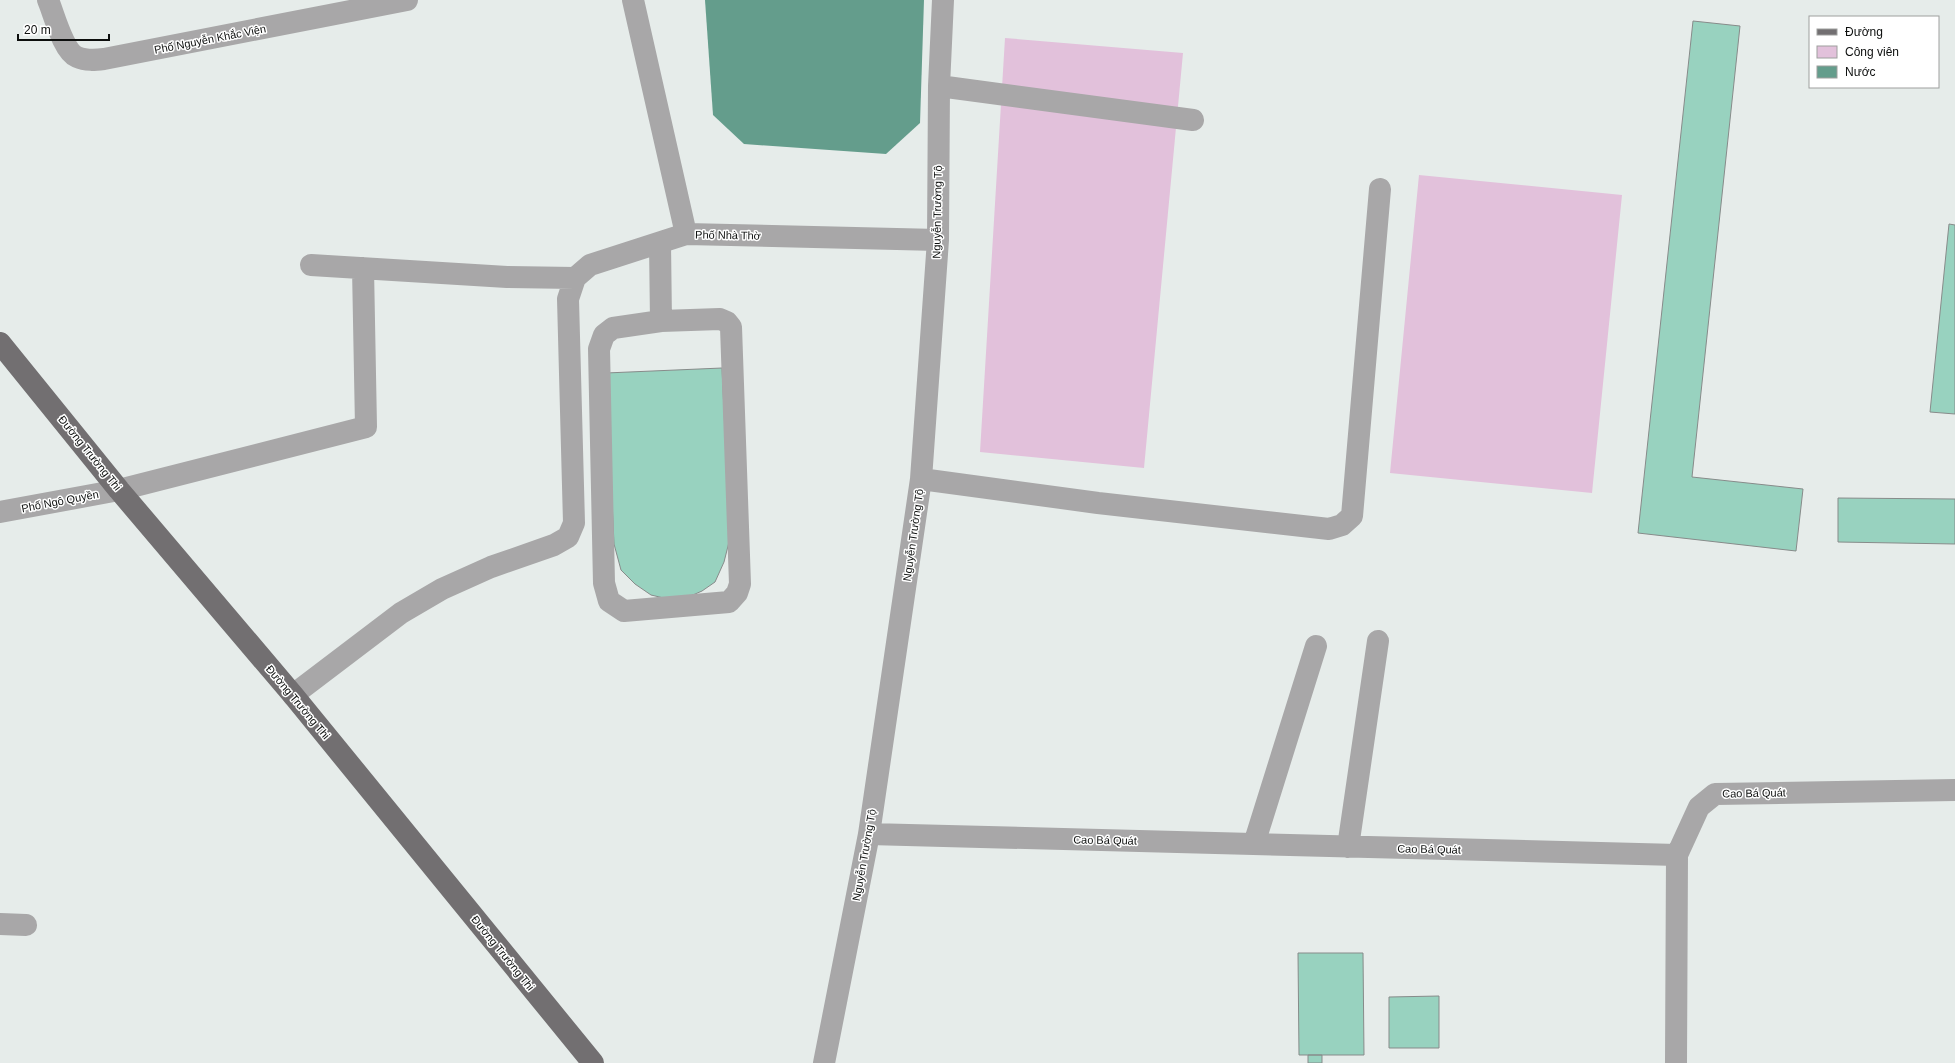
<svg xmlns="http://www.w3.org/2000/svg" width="1955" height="1063" viewBox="0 0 1955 1063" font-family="Arial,sans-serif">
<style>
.green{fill:#e2c1db}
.water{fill:#649d8c}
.building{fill:#98d2bf;stroke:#878b8a}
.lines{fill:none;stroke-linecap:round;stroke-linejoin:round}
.minor{stroke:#a8a7a8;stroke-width:22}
.major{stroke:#726f71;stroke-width:22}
.labels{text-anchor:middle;stroke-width:3;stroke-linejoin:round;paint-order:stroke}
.street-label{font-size:11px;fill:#0c0e0d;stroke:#fff}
</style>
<rect width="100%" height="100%" fill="#e6ecea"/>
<path class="green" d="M1005,38l178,15 -39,415 -164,-16z
M1419,175l203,20 -30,298 -202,-20z"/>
<path class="water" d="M705,0h219l-4,123 -34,31 -142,-10 -31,-29z"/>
<path class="building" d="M1693,21l47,5 -48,451 111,12 -7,62 -158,-18z
M1949,224l6,1v189l-25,-2z
M722,368l8,170 -6,24 -9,20 -13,9 -16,7 -18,1 -17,-4 -16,-11 -14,-14 -7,-26 -8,-171z
M1838,498l117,1v45l-117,-2z
M1298,953h65l1,102h-65z
M1439,996v52h-50v-51z
M1308,1055h14v8h-14z"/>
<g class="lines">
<path class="minor" d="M48,0c6,14 15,51 29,57 9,4 18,3 27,2l303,-59
M633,0l53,234 252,6
M939,86l254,34
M660,243l1,78 -48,7 -9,7 -5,14 5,234 5,18 15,10 105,-9 8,-9 3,-9 -9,-257 -4,-5 -7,-3 -59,2
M311,265l196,12 68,1
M921,479l177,24 231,26 13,-4 10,-9 28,-327
M0,512l119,-22 247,-63 -3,-159
M293,695l108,-82 41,-24 49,-22 63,-22 14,-8 6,-14 -6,-224 7,-21 15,-13 96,-31
M869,834l808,21 22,-48 16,-13 240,-4
M1254,844l62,-198
M1348,847l30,-206
M0,924l26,1
M824,1063l45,-229 52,-355 17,-239 1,-154 4,-86
M1676,1063l1,-208"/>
<path class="major" d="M0,343l119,147 174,205 300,368"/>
</g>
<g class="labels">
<g class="street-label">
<text transform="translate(210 39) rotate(-11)" y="4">Phố Nguyễn Khắc Viện</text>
<text transform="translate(937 212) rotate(-89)" y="4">Nguyễn Trường Tộ</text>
<text transform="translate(728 235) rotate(1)" y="4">Phố Nhà Thờ</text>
<text transform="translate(90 453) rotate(51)" y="4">Đường Trường Thi</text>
<text transform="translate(60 501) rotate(-11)" y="4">Phố Ngô Quyền</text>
<text transform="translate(913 535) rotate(-82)" y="4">Nguyễn Trường Tộ</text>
<text transform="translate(298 702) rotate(50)" y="4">Đường Trường Thi</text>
<text transform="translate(1754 793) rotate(-1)" y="4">Cao Bá Quát</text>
<text transform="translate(1105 840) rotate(1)" y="4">Cao Bá Quát</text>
<text transform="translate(1429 849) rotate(1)" y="4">Cao Bá Quát</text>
<text transform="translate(864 855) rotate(-80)" y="4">Nguyễn Trường Tộ</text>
<text transform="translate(503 953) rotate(51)" y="4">Đường Trường Thi</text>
</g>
</g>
<rect x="1809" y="16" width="130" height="72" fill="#ffffff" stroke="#9e9f9e"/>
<rect x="1817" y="29" width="20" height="6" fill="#726f71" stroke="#9e9f9e"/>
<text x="1845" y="36" font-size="12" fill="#0c0e0d">Đường</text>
<rect x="1817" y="46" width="20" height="12" fill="#e2c1db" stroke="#9e9f9e"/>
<text x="1845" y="56" font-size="12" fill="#0c0e0d">Công viên</text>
<rect x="1817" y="66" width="20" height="12" fill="#649d8c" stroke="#9e9f9e"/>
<text x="1845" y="76" font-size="12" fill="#0c0e0d">Nước</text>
<path d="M18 34v6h91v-6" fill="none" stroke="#0c0e0d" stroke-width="2"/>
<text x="24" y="34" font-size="12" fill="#0c0e0d" stroke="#ffffff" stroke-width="3" paint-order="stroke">20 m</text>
</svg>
